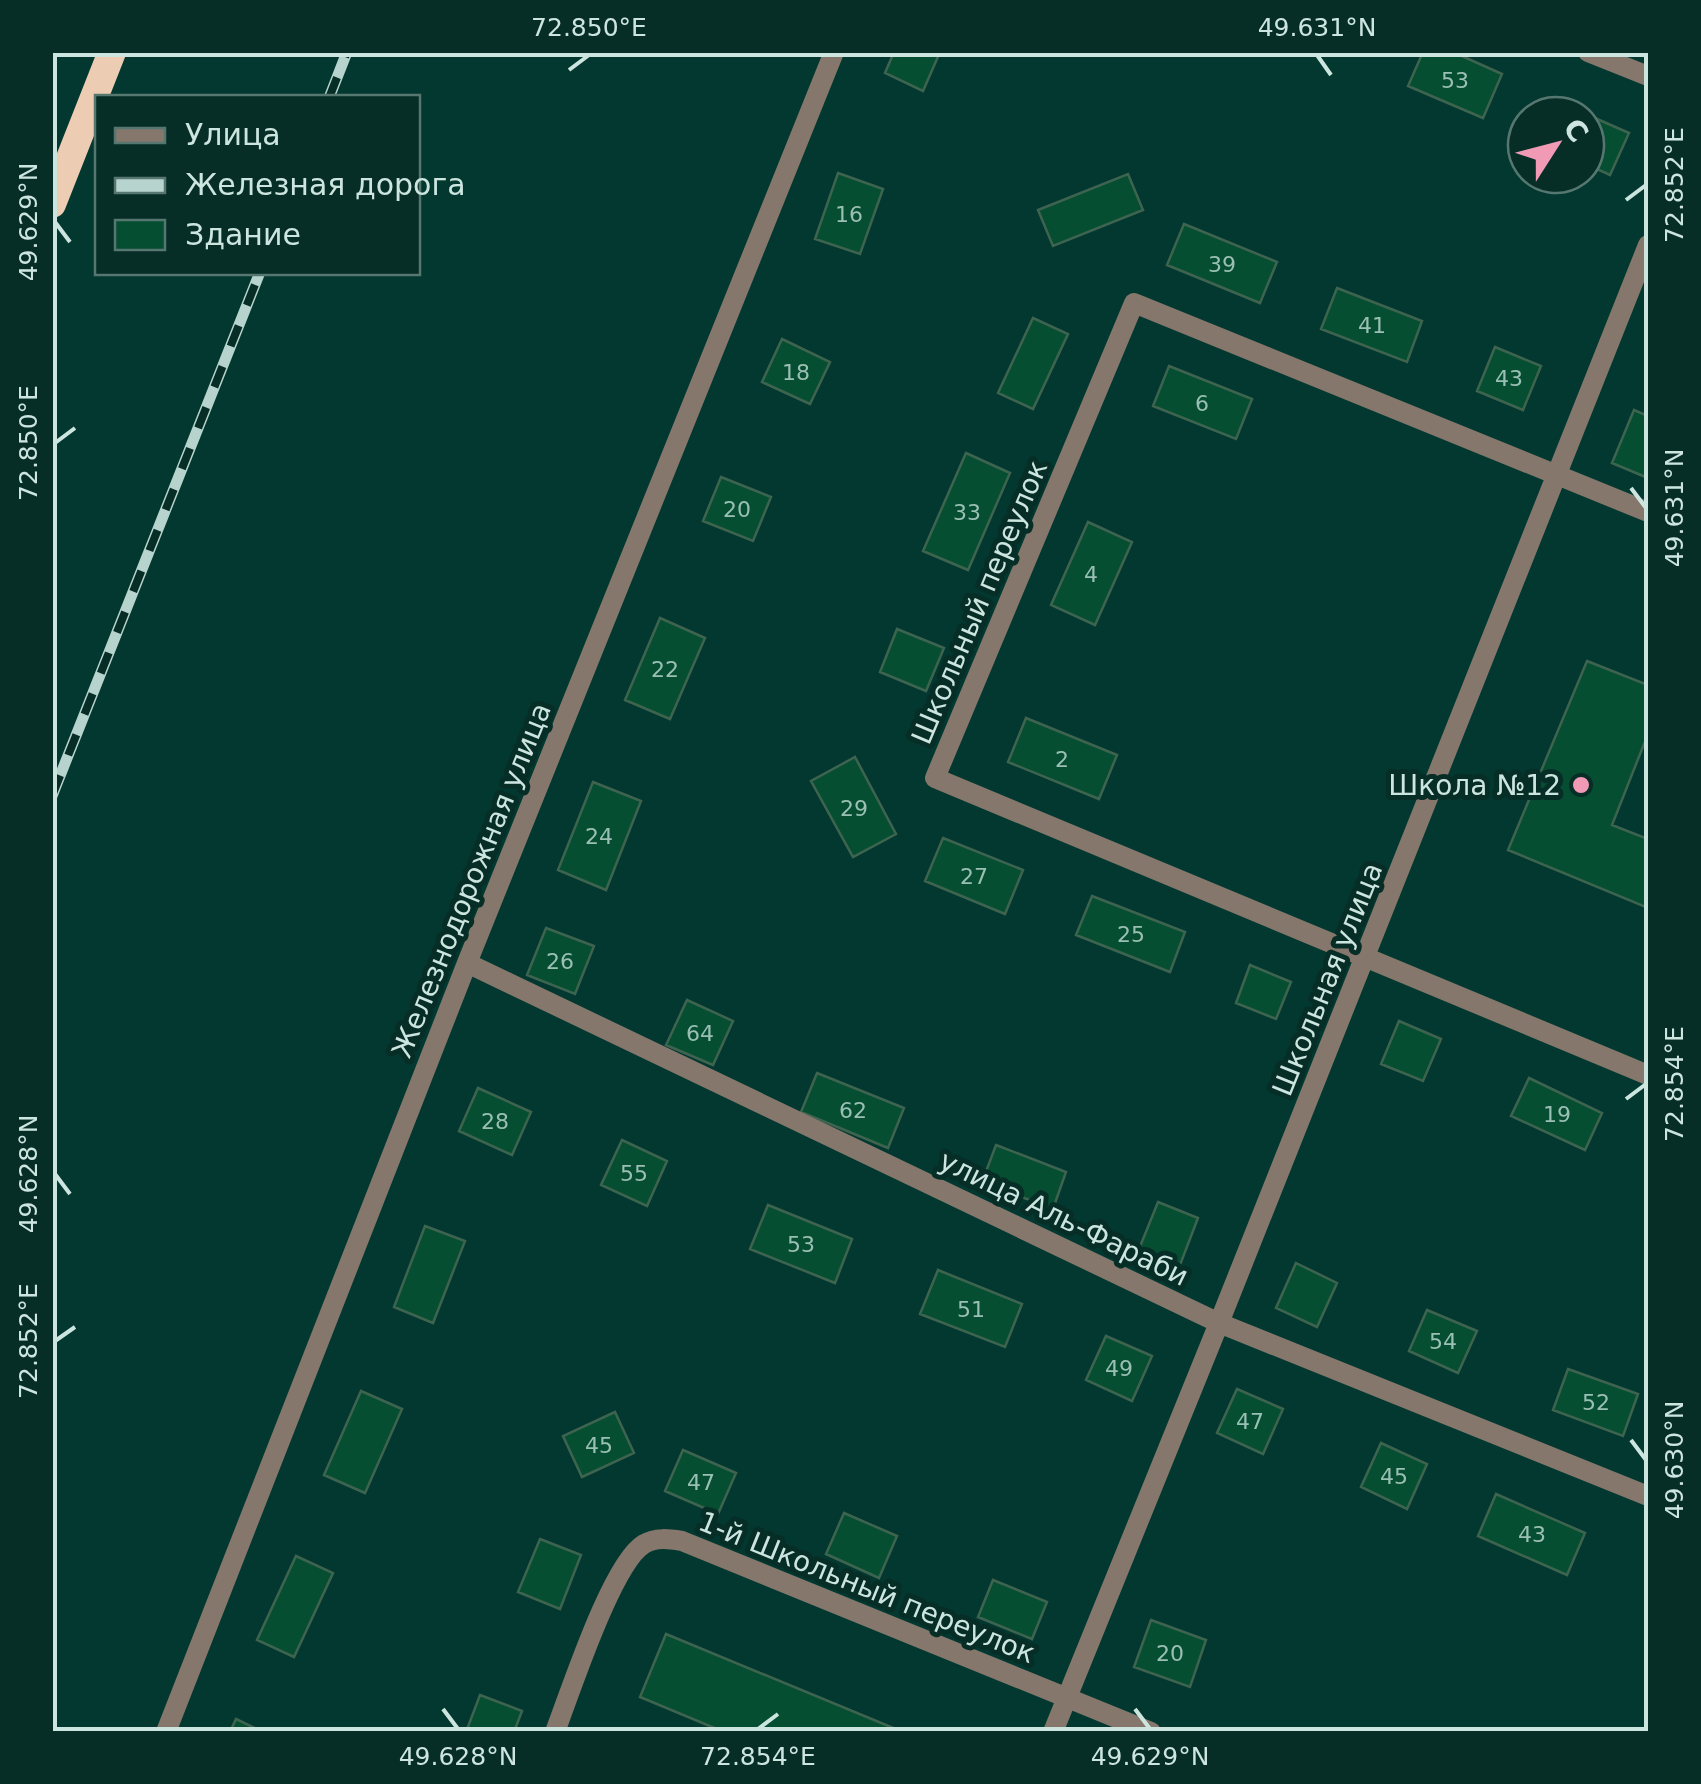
<svg xmlns="http://www.w3.org/2000/svg" width="1701" height="1784" viewBox="0 0 1701 1784" font-family="'DejaVu Sans',sans-serif">
<style>
.building{fill:#064e32;stroke:#3e6450;stroke-width:2.5}
.lines{fill:none;stroke-linecap:round;stroke-linejoin:round}
.minor{stroke:#85776c;stroke-width:20}
.trunk{stroke:#ecccb2;stroke-width:28}
.rail-casing{stroke:#b7d3cd;stroke-width:11}
.rail{stroke:#062d26;stroke-width:8;stroke-dasharray:22;stroke-linecap:butt}
.ticks{fill:none;stroke:#cce5df;stroke-width:4}
.poi-dot{fill:#f09ab5;stroke:#062d26;stroke-width:4}
.labels{text-anchor:middle;stroke-width:10;stroke-linejoin:round;paint-order:stroke}
.number-label{font-size:22px;fill:#9abfb4}
.street-label{font-size:28px;fill:#cce5df;stroke:#062d26}
.poi-label{font-size:28px;fill:#cce5df;stroke:#062d26;text-anchor:end}
.neatline{fill:none;stroke:#cce5df;stroke-width:4}
.ticks-label{font-size:25px;text-anchor:middle;fill:#cce5df}
</style>
<rect width="100%" height="100%" fill="#023830"/>
<path class="building" d="M894,52h46l-17,39 -38,-18z
M1423,52h30l49,22 -19,44 -75,-32z
M1588,115l41,18 -19,42 -24,-11z
M838,173l45,16 -23,65 -45,-15z
M1128,174l15,36 -90,36 -15,-36z
M1184,224l93,38 -17,41 -93,-38z
M1337,288l85,33 -15,41 -86,-33z
M1033,318l35,16 -35,75 -35,-16z
M782,339l48,23 -20,42 -48,-22z
M1495,347l46,19 -18,44 -46,-19z
M1169,366l83,33 -16,40 -83,-33z
M1634,410l14,6v62l-36,-15z
M966,453l44,20 -42,97 -45,-19z
M721,477l50,20 -18,44 -50,-20z
M1088,522l44,20 -37,83 -44,-20z
M660,618l45,20 -35,81 -45,-19z
M897,629l47,19 -18,43 -46,-19z
M1587,661l61,24v61l-4,-2 -32,81 36,14v69l-140,-58z
M1026,718l91,37 -18,44 -91,-37z
M855,757l41,77 -43,23 -42,-76z
M593,782l48,19 -35,89 -48,-20z
M943,838l80,32 -18,44 -80,-33z
M1092,896l93,36 -15,40 -94,-37z
M546,928l48,18 -19,48 -48,-19z
M1250,965l41,17 -15,37 -40,-16z
M687,1000l46,21 -20,44 -47,-20z
M1399,1021l42,18 -18,42 -42,-17z
M817,1073l87,35 -16,40 -87,-36z
M1529,1078l73,35 -17,37 -74,-34z
M478,1088l53,24 -19,43 -53,-24z
M622,1140l45,21 -20,45 -46,-21z
M996,1145l70,27 -13,37 -71,-27z
M1158,1202l40,16 -18,47 -41,-16z
M768,1205l84,34 -17,44 -85,-34z
M425,1226l40,15 -32,82 -39,-16z
M1296,1263l41,20 -20,44 -41,-19z
M938,1270l84,34 -17,43 -85,-33z
M1427,1310l50,21 -19,42 -49,-22z
M1106,1336l46,20 -20,45 -46,-21z
M1568,1369l70,25 -15,42 -70,-26z
M1237,1389l46,20 -20,45 -46,-21z
M361,1391l41,18 -37,84 -41,-18z
M615,1412l19,41 -52,24 -19,-41z
M1381,1443l46,21 -20,45 -46,-22z
M683,1450l53,23 -18,41 -53,-23z
M1496,1494l89,39 -18,42 -89,-39z
M844,1513l53,23 -18,42 -53,-24z
M540,1539l41,16 -21,54 -42,-17z
M296,1556l37,17 -39,84 -37,-17z
M993,1580l54,22 -15,37 -54,-22z
M1151,1620l55,20 -16,47 -56,-20z
M666,1634l237,98h-179l-84,-35z
M480,1695l42,16 -8,21h-48z
M236,1719l27,13h-33z"/>
<g class="lines">
<path class="minor" d="M1588,52l60,24
M1648,512l-514,-209 -199,475 713,297
M467,963l752,360 429,173
M166,1732l301,-769 367,-911
M555,1732c15,-39 57,-169 89,-188 12,-7 25,-5 38,-3l469,191
M1053,1732l166,-409 429,-1078"/>
<path class="trunk" d="M52,204l60,-152"/>
<defs>
<path id="rail" d="M329,98l18,-46
M52,796l208,-524"/>
</defs>
<use href="#rail" class="rail-casing"/>
<use href="#rail" class="rail"/>
</g>
<path class="ticks" d="M1317,55l14,20M569,70l20,-15M1626,200l20,-15M55,222l15,20M55,443l20,-15M1631,488l15,20M1626,1099l20,-15M55,1174l15,20M55,1341l20,-14M1631,1440l15,20M443,1709l15,20M1135,1709l15,20M758,1729l20,-15"/>
<circle class="poi-dot" cx="1581" cy="785" r="10"/>
<g class="labels">
<g class="number-label">
<text x="1455" y="88">53</text>
<text x="849" y="222">16</text>
<text x="1222" y="272">39</text>
<text x="1372" y="333">41</text>
<text x="796" y="380">18</text>
<text x="1509" y="386">43</text>
<text x="1202" y="411">6</text>
<text x="737" y="517">20</text>
<text x="967" y="520">33</text>
<text x="1091" y="582">4</text>
<text x="665" y="677">22</text>
<text x="1062" y="767">2</text>
<text x="854" y="816">29</text>
<text x="599" y="844">24</text>
<text x="974" y="884">27</text>
<text x="1131" y="942">25</text>
<text x="560" y="969">26</text>
<text x="700" y="1041">64</text>
<text x="853" y="1118">62</text>
<text x="1557" y="1122">19</text>
<text x="495" y="1129">28</text>
<text x="634" y="1181">55</text>
<text x="801" y="1252">53</text>
<text x="971" y="1317">51</text>
<text x="1443" y="1349">54</text>
<text x="1119" y="1376">49</text>
<text x="1596" y="1410">52</text>
<text x="1250" y="1429">47</text>
<text x="599" y="1453">45</text>
<text x="1394" y="1484">45</text>
<text x="701" y="1490">47</text>
<text x="1532" y="1542">43</text>
<text x="1170" y="1661">20</text>
</g>
<g class="street-label">
<text transform="translate(979 602) rotate(-67)" y="10">Школьный переулок</text>
<text transform="translate(471 880) rotate(-68)" y="10">Железнодорожная улица</text>
<text transform="translate(1327 979) rotate(-68)" y="10">Школьная улица</text>
<text transform="translate(1064 1218) rotate(26)" y="10">улица Аль-Фараби</text>
<text transform="translate(867 1587) rotate(22)" y="10">1-й Школьный переулок</text>
</g>
<g class="poi-label">
<text x="1561" y="795">Школа №12</text>
</g>
</g>
<rect width="1701" height="1784" fill="none" stroke="#062d26" stroke-width="110"/>
<rect x="95" y="95" width="325" height="180" fill="#062d26" stroke="#557770" stroke-width="2.5"/>
<rect x="115" y="128" width="50" height="15" fill="#85776c" stroke="#557770" stroke-width="2.5"/>
<text x="185" y="145" font-size="30" fill="#cce5df">Улица</text>
<rect x="115" y="178" width="50" height="15" fill="#b7d3cd" stroke="#557770" stroke-width="2.5"/>
<text x="185" y="195" font-size="30" fill="#cce5df">Железная дорога</text>
<rect x="115" y="220" width="50" height="30" fill="#064e32" stroke="#557770" stroke-width="2.5"/>
<text x="185" y="245" font-size="30" fill="#cce5df">Здание</text>
<g transform="translate(1556 145) rotate(54)"><circle r="48" fill="#062d26" stroke="#557770" stroke-width="2.5"/>
<path d="M0-8L18 38L0 25L-18 38Z" fill="#f09ab5"/>
<text y="-15" font-size="28" font-weight="bold" text-anchor="middle" fill="#cce5df">С</text>
</g>
<rect x="55" y="55" width="1591" height="1674" class="neatline"/>
<g class="ticks-label">
<text x="589" y="36">72.850°E</text>
<text x="1317" y="36">49.631°N</text>
<text transform="translate(1674 185) rotate(-90)" y="9">72.852°E</text>
<text transform="translate(28 222) rotate(-90)" y="9">49.629°N</text>
<text transform="translate(28 443) rotate(-90)" y="9">72.850°E</text>
<text transform="translate(1674 508) rotate(-90)" y="9">49.631°N</text>
<text transform="translate(1674 1084) rotate(-90)" y="9">72.854°E</text>
<text transform="translate(28 1174) rotate(-90)" y="9">49.628°N</text>
<text transform="translate(28 1341) rotate(-90)" y="9">72.852°E</text>
<text transform="translate(1674 1460) rotate(-90)" y="9">49.630°N</text>
<text x="458" y="1765">49.628°N</text>
<text x="758" y="1765">72.854°E</text>
<text x="1150" y="1765">49.629°N</text>
</g>
</svg>
